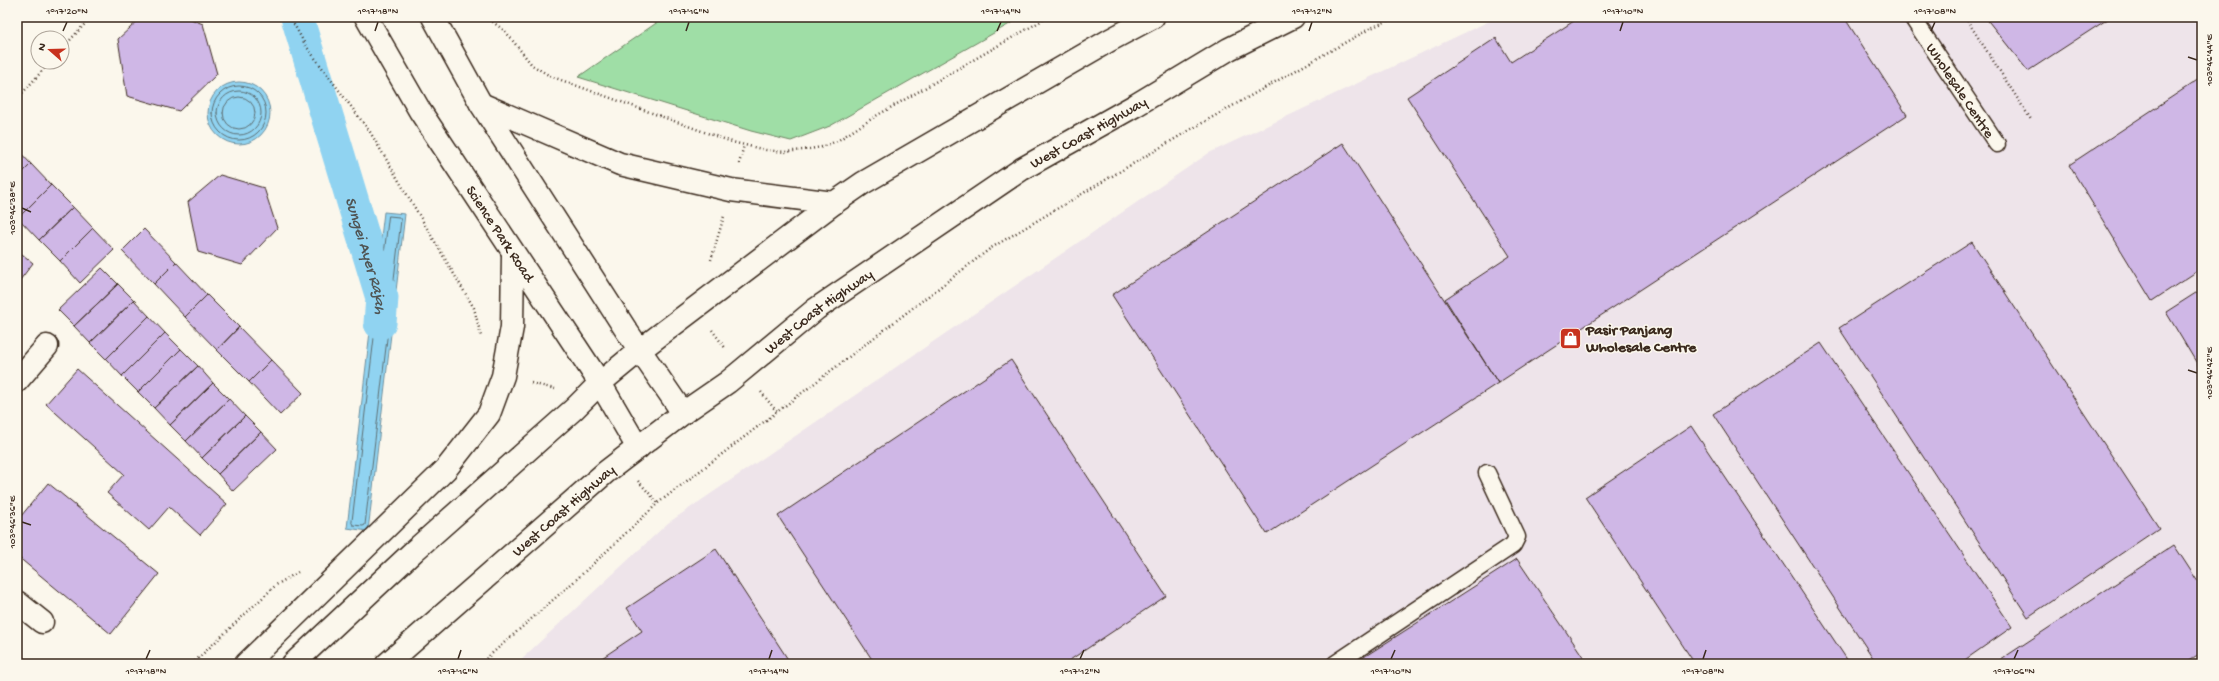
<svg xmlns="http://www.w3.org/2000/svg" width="2219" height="681" viewBox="0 0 2219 681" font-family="'Gochi Hand',sans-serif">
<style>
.built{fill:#eee4ea}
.green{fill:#9fdea6;stroke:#6d8462}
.water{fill:#90d3f1;stroke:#6e8f9d}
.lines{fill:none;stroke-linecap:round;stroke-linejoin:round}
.shore{stroke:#5d6e72;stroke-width:1}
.canal{stroke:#90d3f1;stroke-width:33}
.building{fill:#cfb7e6;stroke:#3b2a1e}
.lane-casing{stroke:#3b2a1e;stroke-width:19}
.street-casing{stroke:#3b2a1e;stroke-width:25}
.highway-casing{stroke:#3b2a1e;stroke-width:25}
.path{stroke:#3b2a1e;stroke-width:2.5;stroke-dasharray:1 3;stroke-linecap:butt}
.lane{stroke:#fbf7ec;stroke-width:16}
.street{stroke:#fbf7ec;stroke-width:22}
.highway{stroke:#fbf7ec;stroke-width:22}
.ticks{fill:none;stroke:#3b2a1e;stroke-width:1.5}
.labels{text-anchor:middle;stroke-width:3;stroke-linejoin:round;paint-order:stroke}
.street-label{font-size:15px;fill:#3b2a1e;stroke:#fbf7ec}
.poi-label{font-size:15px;font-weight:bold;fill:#3b2a1e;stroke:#fbf7ec;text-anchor:start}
.water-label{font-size:16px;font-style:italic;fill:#505453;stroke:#fbf7ec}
.neatline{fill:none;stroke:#3b2a1e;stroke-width:1.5}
.ticks-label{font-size:10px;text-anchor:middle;fill:#3b2a1e}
</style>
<rect width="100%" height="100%" fill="#fbf7ec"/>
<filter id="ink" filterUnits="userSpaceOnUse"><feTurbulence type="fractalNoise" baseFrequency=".025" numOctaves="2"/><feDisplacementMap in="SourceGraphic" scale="8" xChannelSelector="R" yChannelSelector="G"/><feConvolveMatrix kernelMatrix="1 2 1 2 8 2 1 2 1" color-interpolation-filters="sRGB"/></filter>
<g filter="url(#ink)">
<path class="built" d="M1498,17h704v647h-1686l152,-141 541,-370z"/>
<path class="green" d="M665,17h357l-192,109 -39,15 -40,-10 -173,-54z"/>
<path class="water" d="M208 113a31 31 0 1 1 62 0a31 31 0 1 1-62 0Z
M384,212l21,2 -37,317 -21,-3z"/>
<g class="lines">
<path class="shore" d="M212 113a27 27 0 1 1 54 0a27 27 0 1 1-54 0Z
M217 113a22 22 0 1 1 44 0a22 22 0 1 1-44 0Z
M223 113a16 16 0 1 1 32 0a16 16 0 1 1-32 0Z
M389,216l10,1 2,3 -36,305 -2,1 -10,-1 -1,-2z"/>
<path class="canal" id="s1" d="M297,17l85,281 -2,25"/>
</g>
<path class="building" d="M142,17h44l17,7 14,50 -38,37 -52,-15 -9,-57z
M1580,17h264l63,98 -409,268 -53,-84 65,-43 -103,-159 89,-59 15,24z
M1985,17h126l-83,54z
M2202,77v191l-50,33 -83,-136z
M1343,143l155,240 -231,151 -155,-239z
M17,149l14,15 -14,14z
M31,164l20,21 -33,33 -1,-40z
M220,175l44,13 13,40 -35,37 -44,-13 -10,-50z
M51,185l22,22 -34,33 -21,-22z
M73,207l20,21 -33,33 -21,-21z
M93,228l21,22 -34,33 -20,-22z
M144,229l32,33 -22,22 -32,-33z
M1972,242l187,286 -131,89 -189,-289z
M17,250l16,13 -16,21z
M176,262l31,33 -22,22 -31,-33z
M102,268l16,16 -44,42 -16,-16z
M118,284l16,16 -44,43 -16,-17z
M2202,289v83l-36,-60z
M207,295l32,32 -22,23 -32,-33z
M134,300l15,16 -43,43 -16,-16z
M149,316l16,17 -43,43 -16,-17z
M239,327l32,33 -22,22 -32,-32z
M165,333l16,16 -43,43 -16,-16z
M1821,343l191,284 -53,37h-82l-164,-250z
M181,349l17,17 -44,42 -16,-16z
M271,360l32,33 -23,22 -31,-33z
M1011,360l155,236 -102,68h-189l-97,-148z
M198,366l15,17 -43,42 -16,-17z
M77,369l150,135 -27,31 -31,-28 -20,23 -42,-37 17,-19 -78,-70z
M213,383l16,16 -43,42 -16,-16z
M229,399l16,17 -43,42 -16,-17z
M245,416l16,16 -43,42 -16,-16z
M1691,426l159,238h-155l-110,-167z
M261,432l16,17 -44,42 -15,-17z
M48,483l111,91 -48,60 -94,-78v-35z
M2174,545l28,43v64l-18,12h-190z
M716,549l75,115h-198l49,-33 -15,-23z
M1517,559l71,105h-235z
M17,652l14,12h-14z"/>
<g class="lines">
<defs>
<g id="lane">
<path id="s2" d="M1912,17l85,127"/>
<path d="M1335,664l178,-119 4,-8 -30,-64"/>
</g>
<g id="street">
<path id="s3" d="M366,17l54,94 180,272 38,65"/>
<path d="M433,17l48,87 145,226 57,83"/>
<path d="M17,381l30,-35"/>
<path d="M17,602l25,20"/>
</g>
<g id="highway">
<path d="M481,104l139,60 111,26 103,13"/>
<path d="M246,664l200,-195 43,-55 14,-38 9,-49 1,-73"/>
<path d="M293,664l121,-113 160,-142 26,-26 40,-33 194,-147 29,-20 247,-143 43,-23"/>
<path id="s4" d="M387,664l219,-192 77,-59 45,-31 88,-73 206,-140 114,-64 93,-56 64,-32"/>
</g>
</defs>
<use href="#lane" class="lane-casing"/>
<use href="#street" class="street-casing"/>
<use href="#highway" class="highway-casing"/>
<path class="path" d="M290,17l16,29 64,86 19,32 85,144 7,28
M486,17l19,14 27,34 18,11 182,66 34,8 19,2 18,-2 19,-3 15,-6 39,-25 172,-99
M1965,17l67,104
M62,49l29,-32
M17,99l33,-37
M739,164l5,-19
M711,260l13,-44
M712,330l14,19
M531,383l24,6
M761,392l16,20 214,-164 197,-117 183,-103 25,-11
M638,481l20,22
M192,664l84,-79 22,-13
M480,664l98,-86 80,-75 119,-91"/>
<use href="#lane" class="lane"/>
<use href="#street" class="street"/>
<use href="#highway" class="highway"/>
</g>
</g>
<path class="ticks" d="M63,31l4,-9M375,31l3,-9M686,31l3,-9M997,31l4,-9M1309,31l3,-9M1620,31l3,-9M1931,31l4,-9M2188,57l9,3M22,208l9,4M2188,370l9,3M22,522l9,3M146,659l4,-9M458,659l3,-9M769,659l3,-9M1080,659l4,-9M1391,659l4,-9M1703,659l3,-9M2014,659l4,-9"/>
<defs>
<symbol id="shop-square" viewBox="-11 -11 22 22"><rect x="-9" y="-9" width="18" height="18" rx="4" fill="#c8321e" stroke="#fbf7ec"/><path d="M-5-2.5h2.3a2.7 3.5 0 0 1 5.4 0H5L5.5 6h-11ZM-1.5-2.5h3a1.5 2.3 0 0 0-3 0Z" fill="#fff"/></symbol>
</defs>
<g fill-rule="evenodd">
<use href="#shop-square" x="1558" y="326" width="25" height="25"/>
</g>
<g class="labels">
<g class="street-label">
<text dy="5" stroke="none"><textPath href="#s2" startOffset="88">Wholesale Centre</textPath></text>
<text dy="5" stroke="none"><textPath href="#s4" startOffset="882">West Coast Highway</textPath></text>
<text dy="5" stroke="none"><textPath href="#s3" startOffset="255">Science Park Road</textPath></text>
<text dy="5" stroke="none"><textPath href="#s4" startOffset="558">West Coast Highway</textPath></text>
<text dy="5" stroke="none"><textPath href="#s4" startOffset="234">West Coast Highway</textPath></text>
</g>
<g class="poi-label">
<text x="1586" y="334">Pasir Panjang<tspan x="1586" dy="17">Wholesale Centre</tspan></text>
</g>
<g class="water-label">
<text dy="6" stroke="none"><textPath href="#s1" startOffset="249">Sungei Ayer Rajah</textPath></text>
</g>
</g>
<rect width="2219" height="681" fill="none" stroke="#fbf7ec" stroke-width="44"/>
<g transform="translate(50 50) rotate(290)"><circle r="19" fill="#fbf7ec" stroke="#aea59a"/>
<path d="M0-3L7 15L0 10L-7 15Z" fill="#c8321e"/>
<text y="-6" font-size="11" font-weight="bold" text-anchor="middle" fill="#3b2a1e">N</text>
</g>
<rect x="22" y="22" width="2175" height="637" class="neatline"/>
<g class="ticks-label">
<text x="67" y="14">1°17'20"N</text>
<text x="378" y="14">1°17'18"N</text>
<text x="689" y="14">1°17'16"N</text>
<text x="1001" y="14">1°17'14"N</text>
<text x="1312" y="14">1°17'12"N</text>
<text x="1623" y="14">1°17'10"N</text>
<text x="1935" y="14">1°17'08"N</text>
<text transform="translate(2208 60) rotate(-90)" y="4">103°46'44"E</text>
<text transform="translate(11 208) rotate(-90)" y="4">103°46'38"E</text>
<text transform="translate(2208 373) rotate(-90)" y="4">103°46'42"E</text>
<text transform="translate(11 522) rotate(-90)" y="4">103°46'36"E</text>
<text x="146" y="674">1°17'18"N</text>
<text x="458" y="674">1°17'16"N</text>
<text x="769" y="674">1°17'14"N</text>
<text x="1080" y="674">1°17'12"N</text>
<text x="1391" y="674">1°17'10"N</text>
<text x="1703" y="674">1°17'08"N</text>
<text x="2014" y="674">1°17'06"N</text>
</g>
</svg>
